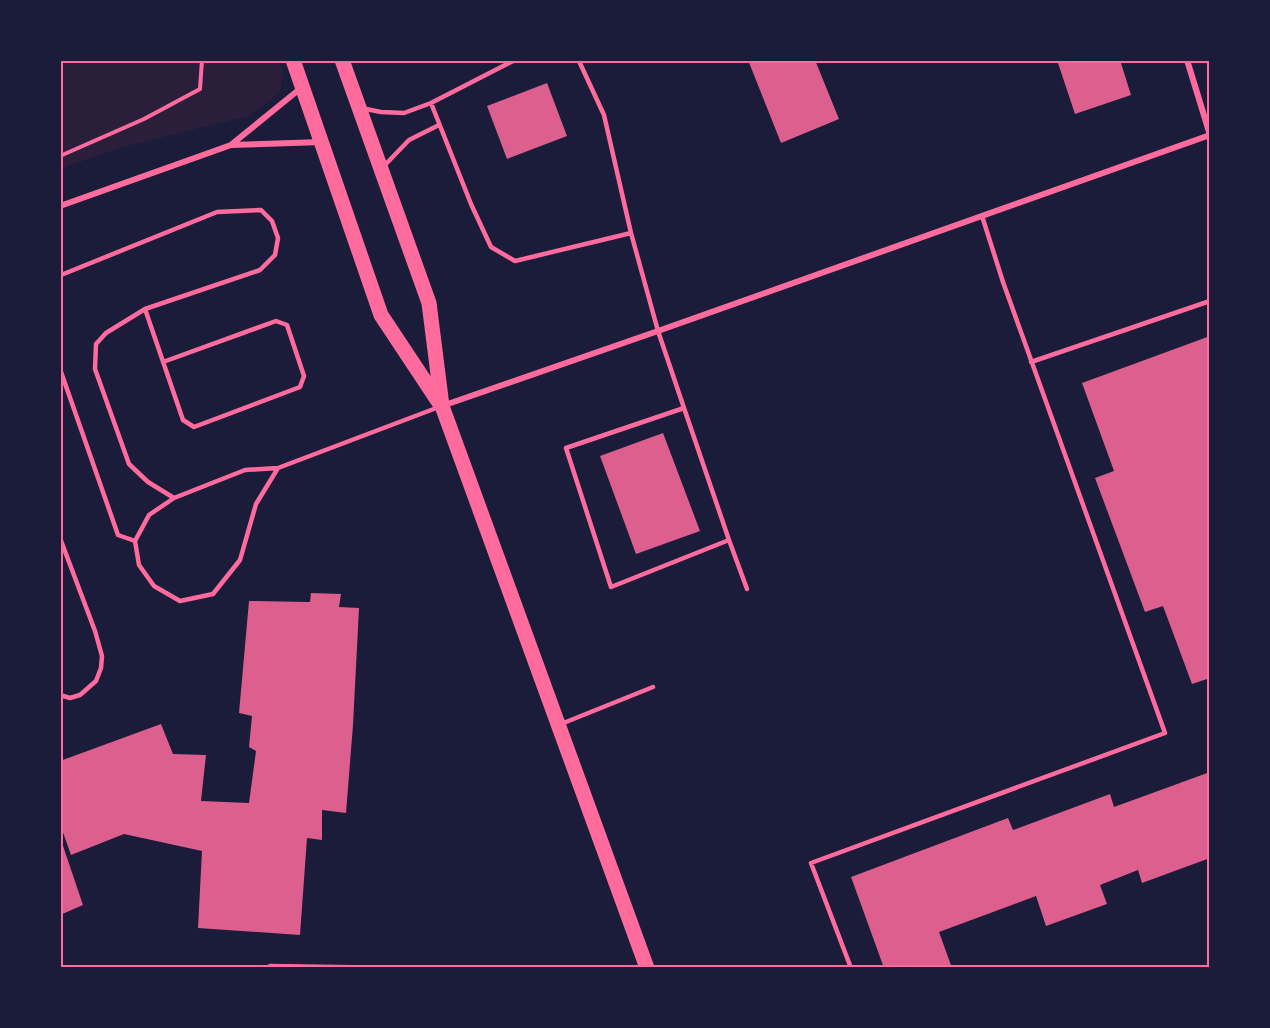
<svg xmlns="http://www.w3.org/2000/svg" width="1270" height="1028" viewBox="0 0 1270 1028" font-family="'PT Sans',sans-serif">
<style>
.green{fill:#2a1e3b}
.building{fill:#dd5f8e}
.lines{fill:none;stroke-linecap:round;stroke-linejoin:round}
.path{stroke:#ff6b9d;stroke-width:4}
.service{stroke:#ff6b9d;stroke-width:4.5}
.minor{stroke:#ff6b9d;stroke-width:6}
.primary{stroke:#ff6b9d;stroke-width:15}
.neatline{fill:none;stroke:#ff6b9d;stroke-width:2}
</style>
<rect width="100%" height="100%" fill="#1b1b3a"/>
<path class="green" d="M60,60h219l4,14 -3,18 -12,10 -20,14 -129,32 -59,21z"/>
<path class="building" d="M748,60h67l24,59 -58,24z
M1057,60h63l11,35 -56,19z
M547,83l20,53 -60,23 -20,-53z
M1210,336v342l-18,6 -29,-78 -18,6 -50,-134 19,-7 -32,-88z
M663,433l37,98 -64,23 -36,-98z
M311,593l30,1 -2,13 20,1 -6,117 -7,88 -24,-3v30l-15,-2 -7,97 -102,-7 4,-77 -78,-17 -53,21 -11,-31v-63l101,-37 12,30 33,1 -5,46 48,2 7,-52 -7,-4 3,-31 -13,-3 10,-112 61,1z
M1210,772v86l-68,25 -4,-13 -38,15 7,19 -61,22 -10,-30 -97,36 13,36h-68l-33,-91 157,-59 5,12 97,-36 4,13z
M60,837l23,68 -23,10z"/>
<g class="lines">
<path class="path" d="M60,156l84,-37 56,-30 2,-29"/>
<path class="service" d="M577,60l2,1 25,54 27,118
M431,103l40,101 20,43 24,14 116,-28 27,98 26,77 -118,40 45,139 118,-47 -45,-132
M361,108l20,4 23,1 27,-10 82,-42 6,-1
M383,167l26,-27 30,-15
M60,276l1,-1 156,-63 44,-2 11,11 6,17 -3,17 -15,15 -115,39 -39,24 -10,11 -1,25 34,95 19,18 26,16
M145,309l38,111 11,7 106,-40 4,-11 -17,-51 -11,-4 -113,41
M1031,362l179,-61
M60,369l58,166 17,6
M278,468l-33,2 -71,28 -25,17 -14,26 4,24 15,21 26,15 33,-7 27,-34 16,-56 22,-36 161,-61
M60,538l35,93 7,25 -1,12 -5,13 -16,14 -10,3 -10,-3
M729,540l18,49
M561,724l92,-37
M270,966l132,2
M851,968l-40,-105 354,-130 -162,-451 -21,-66"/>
<path class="minor" d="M1187,60l23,75
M232,144l69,-56
M60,206l171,-61 91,-3
M442,406l216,-75 552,-196"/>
<path class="primary" d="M293,60l88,255 59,89
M342,60l87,243 13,103 205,562"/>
</g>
<rect width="1270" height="1028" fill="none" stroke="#1b1b3a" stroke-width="123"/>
<rect x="62" y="62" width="1146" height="904" class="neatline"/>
</svg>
